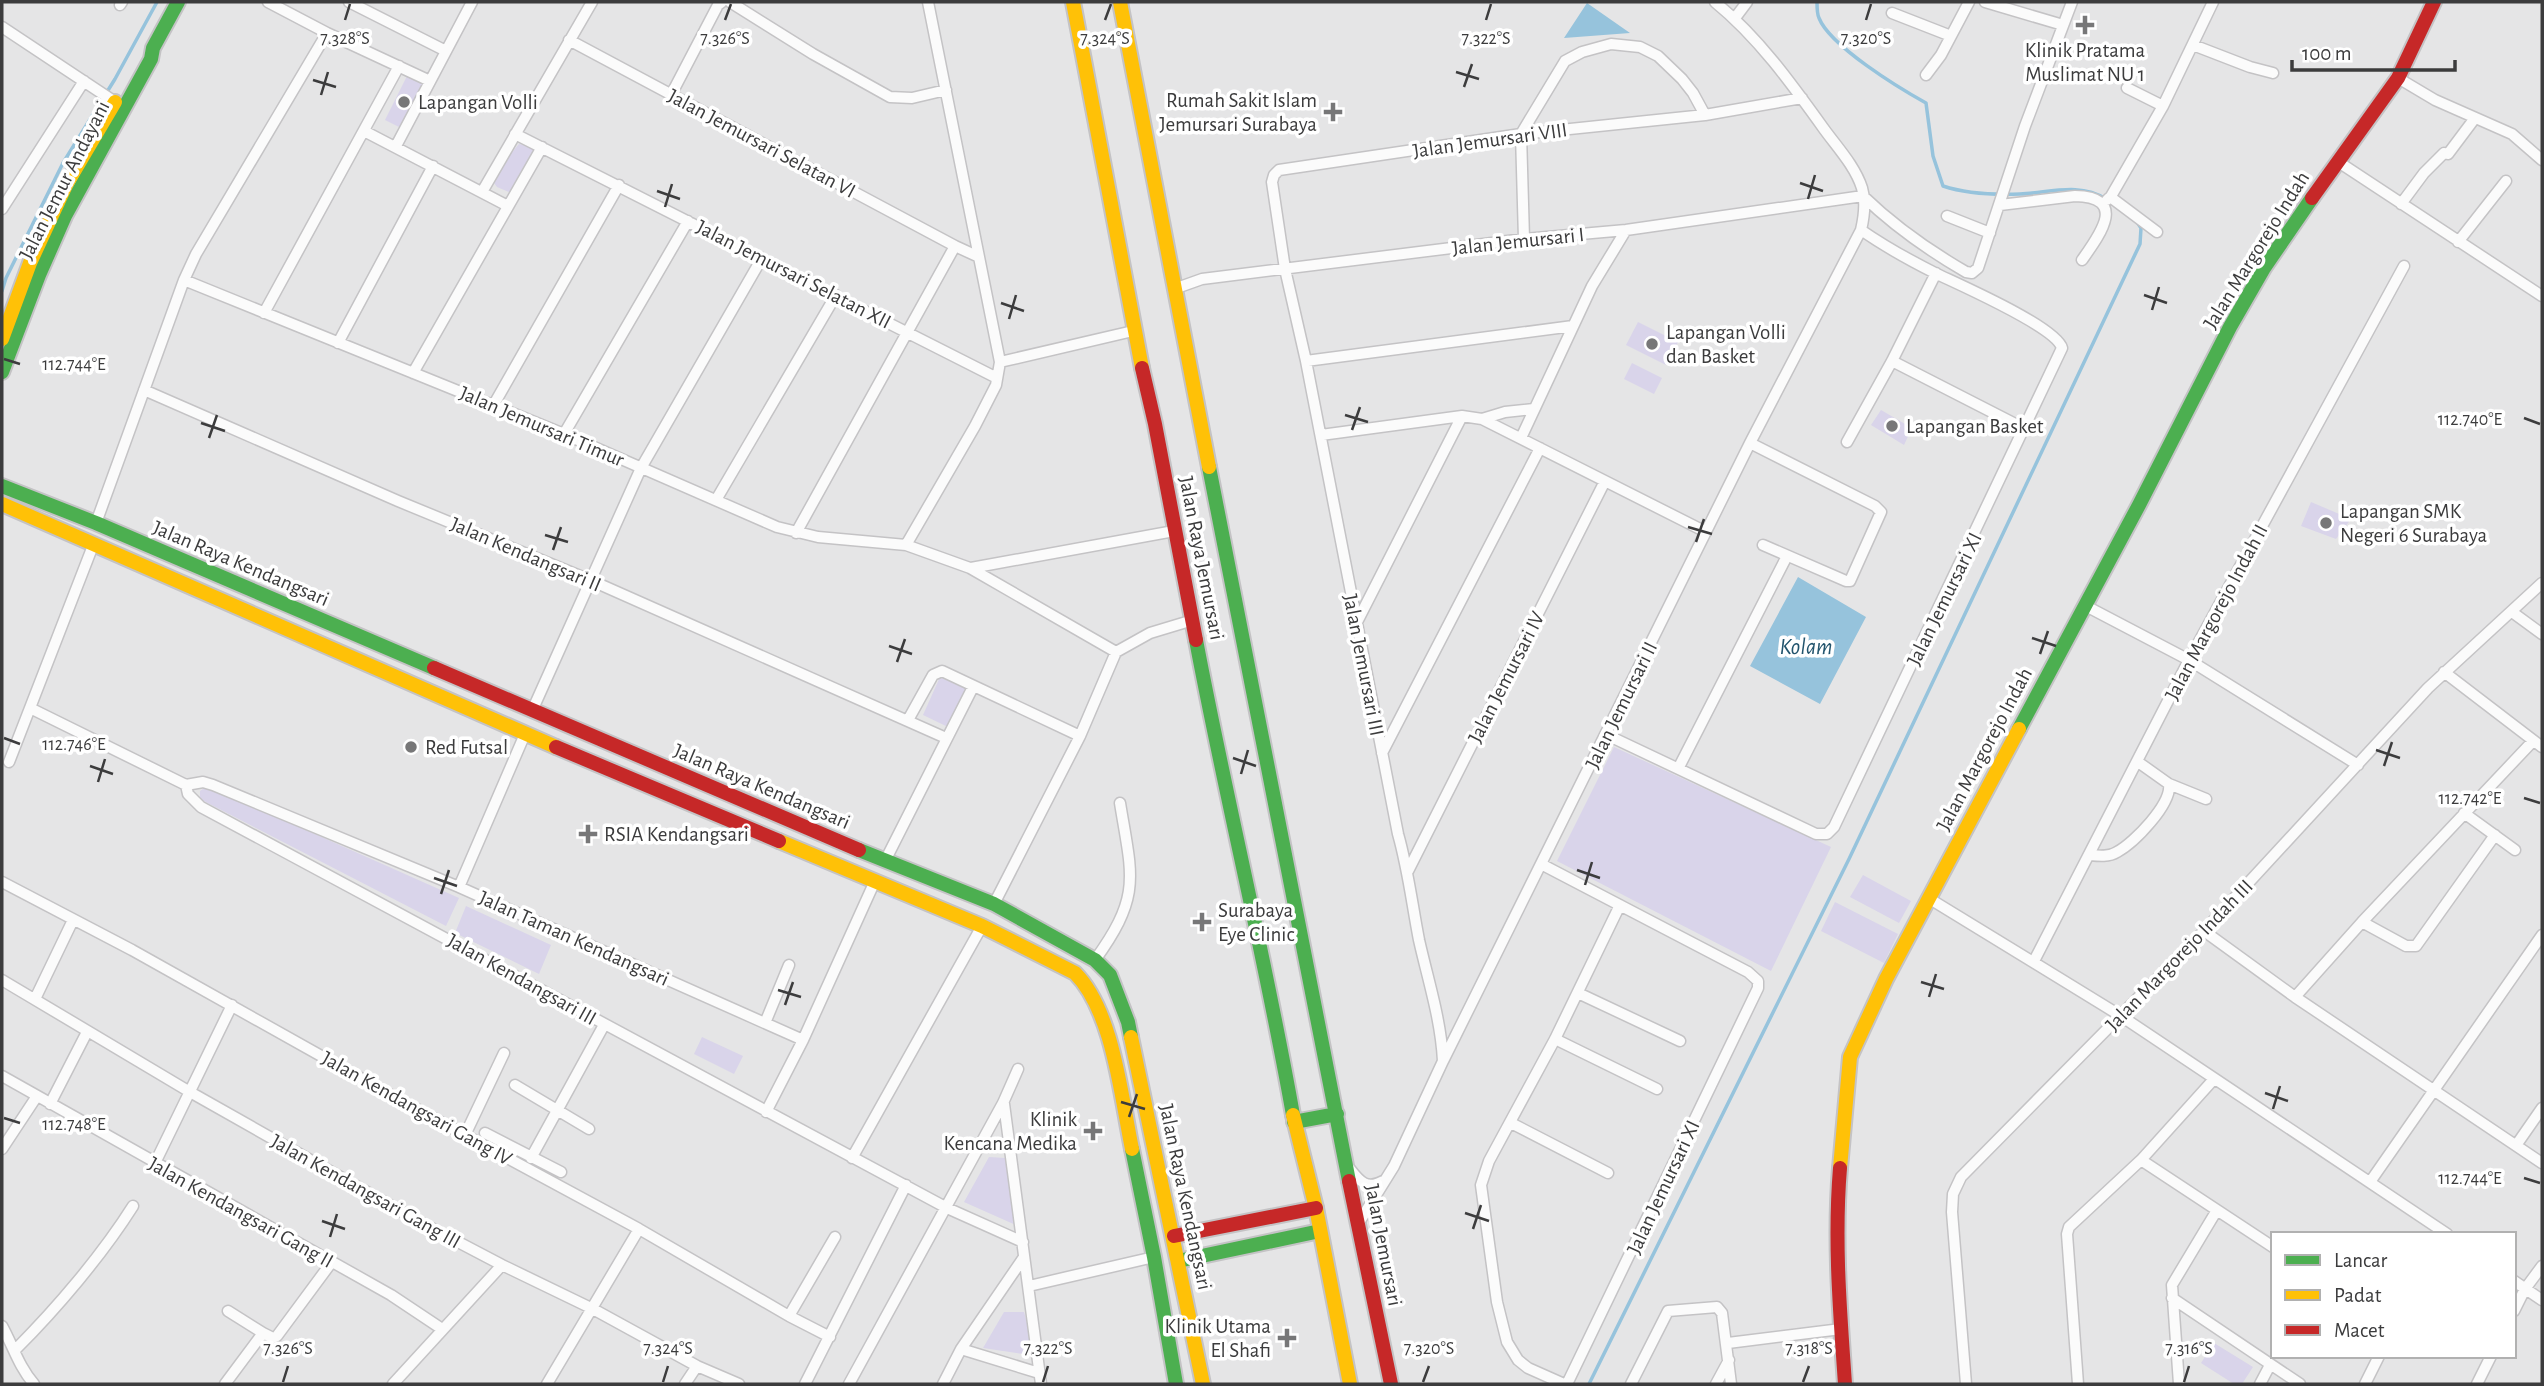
<svg xmlns="http://www.w3.org/2000/svg" width="2544" height="1386" viewBox="0 0 2544 1386" font-family="'Alegreya Sans',sans-serif">
<style>
.green{fill:#d9d4ea}
.water{fill:#96c3dc}
.lines{fill:none;stroke-linecap:round;stroke-linejoin:round}
.stream{stroke:#96c3dc;stroke-width:3.5}
.street-casing{stroke:#c4c3c5;stroke-width:13}
.fast-casing{stroke:#c4c3c5;stroke-width:18}
.slow-casing{stroke:#c4c3c5;stroke-width:18}
.jam-casing{stroke:#c4c3c5;stroke-width:18}
.street{stroke:#fbfbfb;stroke-width:10}
.fast{stroke:#4caf50;stroke-width:14}
.slow{stroke:#ffc107;stroke-width:14}
.jam{stroke:#c62828;stroke-width:14}
.ticks{fill:none;stroke:#3c3c3d;stroke-width:2.5}
.poi-dot{fill:#777778;stroke:#fff;stroke-width:2.5}
.labels{text-anchor:middle;stroke-width:7;stroke-linejoin:round;paint-order:stroke}
.poi-label{font-size:21px;fill:#3c3c3d;stroke:#fff;text-anchor:start}
.street-label{font-size:21px;fill:#3c3c3d;stroke:#fff}
.water-label{font-size:23px;font-style:italic;fill:#22546d;stroke:#fff}
.ticks-label{font-size:18px;text-anchor:middle;fill:#3c3c3d;stroke:#fff;stroke-width:7;stroke-linejoin:round;paint-order:stroke}
</style>
<rect width="100%" height="100%" fill="#e5e5e6"/>
<path class="green" d="M407,76l17,9 -23,43 -16,-8z
M519,144l9,2 9,5 -26,42 -14,-6 -3,-4 9,-20z
M1638,322l40,20 -12,23 -40,-20z
M1632,363l30,15 -8,16 -30,-15z
M1881,410l31,18 -8,17 -33,-20z
M2311,502l40,17 -15,20 -35,-13z
M940,677l26,12 -18,38 -25,-12z
M1614,747l217,100 -60,124 -214,-110z
M207,786l252,112 -13,28 -246,-127v-8z
M1863,875l48,26 -12,22 -49,-26z
M1835,902l63,32 -14,29 -63,-32z
M466,906l85,39 -12,29 -84,-41z
M702,1037l41,19 -9,18 -40,-20z
M989,1157l16,1 13,68 -54,-24z
M1004,1312h20l12,44 -53,-8z
M2214,1343l39,24 -11,17h-8l-33,-21z"/>
<path class="water" d="M1587,3l43,30 -66,5z
M1798,577l68,40 -46,87 -70,-38z"/>
<g class="lines">
<path class="stream" d="M1817,2c0,5 0,12 2,16 11,28 80,70 107,85l7,53 10,30c24,8 51,9 77,8 29,-1 59,-12 86,5
M2,291l4,-13 57,-115 52,-84 42,-77
M1589,1384l260,-525 291,-615 1,-16 -4,-6"/>
<defs>
<path id="street" d="M268,2l59,31 103,48
M349,2l97,49
M730,2l83,52 77,43 22,1 34,-8
M1985,2l78,23
M120,5l2,-3
M1892,13l59,23
M1735,18l12,-16
M2,27l113,75
M569,40l386,206
M2193,45l57,22 23,6
M1926,75l15,-20 28,-53
M2398,78l37,22 77,34 30,26
M2127,88l36,18
M671,95l47,-90 4,-3
M364,131l144,75
M515,134l482,244
M396,146l76,-144
M2448,154l27,-36
M2337,161l205,135
M482,192l110,-190
M2110,198l53,-92 50,-104
M2107,200l2,-2 4,1 44,33
M2401,204l23,-31 20,-20
M2000,205l75,-9c54,1 24,40 7,64
M2,209l82,-128
M1947,216l43,17
M1524,239l-3,-105 44,-73 17,-9 29,-8 29,3 18,9 24,23 11,14 12,22
M2458,242l48,-61
M184,280l380,154 213,93 41,10 88,8 64,23 146,84 34,-19 43,-13
M1174,289l28,-10 322,-40 102,-9 237,-34c32,31 65,54 103,76l6,1 6,-5 47,-142 47,-124
M264,313l135,-247
M338,343l95,-177
M1306,361l267,-35
M1892,361l133,68
M1000,362l133,-31
M413,373l129,-226
M144,390l254,111 192,79 356,158
M493,406l126,-221
M1482,419l23,-7 29,-3
M564,434l124,-213
M1321,435l141,-19 20,3 224,113
M1521,438l71,-152 34,-56
M1847,442l45,-81 44,-88
M1750,443l125,63 6,6 -31,69h-4l-83,-36
M716,500l120,-205
M96,523l88,-243 12,-26 131,-221
M796,533l159,-287 24,11
M906,545l69,-119 21,-41 4,-23 -72,-360
M971,568l203,-37
M2084,605l105,55 169,105
M2512,612l30,22
M1357,622l105,-206
M2444,672l98,75
M30,708l156,77 2,9 13,13 746,401 76,34
M532,711l109,-243 121,-210
M908,720l25,-45 9,-4 138,65
M1607,735l209,99h11l7,-7 228,-479c-6,-21 -102,-63 -125,-74 -26,-13 -53,-28 -76,-44
M1382,753l158,-305
M9,762l85,-219
M1679,767l108,-211
M2169,784l37,15
M186,785l17,-3 10,3 246,102 344,153
M2464,813l51,37
M2090,855c9,1 19,2 27,-3 17,-9 55,-48 52,-68l-31,-22
M885,861l88,-174
M1541,864l207,108 10,9v7l-191,396
M1408,871l196,-388
M2,882l130,68 257,144 250,135 150,87 41,21
M459,887l66,-153
M1930,899l191,117 326,218
M994,904l86,-168 36,-84
M2362,922l44,24h10l79,-111
M2204,931l91,66 247,166
M1095,960c47,-65 37,-83 25,-157
M2034,961l155,-301 215,-394
M2,980l188,112 230,130 82,43 91,44 104,57 42,18
M1578,993l102,48
M2295,997l67,-75 171,-181
M35,999l38,-79
M765,1023l24,-58
M1555,1039l102,50
M1443,1061c-2,-41 -15,-81 -24,-121 -7,-36 -11,-71 -21,-106l-92,-473 -21,-92 -13,-87 2,-7 5,-5 242,-36 184,-19 97,-17
M2,1076l389,219 51,34
M515,1085l74,44
M50,1104l37,-72
M1004,1104l37,280
M766,1112l37,-72 72,-159
M1511,1123l97,50
M485,1133l76,39
M465,1135l39,-82
M2517,1144l25,-36
M2,1149l35,-53
M531,1158l73,-133
M852,1158l130,-232
M2141,1160l132,87
M155,1163l77,-158
M1350,1169c10,13 17,21 33,12
M2370,1182l172,-247
M1358,1224l36,-58 49,-105 307,-618 111,-213c3,-13 5,-29 1,-42 -7,-22 -25,-41 -38,-59 -33,-46 -66,-92 -109,-127
M2514,1281l28,19
M1029,1286l125,-29
M2172,1298l128,86
M228,1311l35,22
M2514,1311l11,-22 17,-23
M789,1316l46,-79
M2,1326c11,20 17,41 32,58
M1728,1343l113,-14
M16,1349c41,-41 86,-94 117,-143
M961,1349l78,24
M225,1384l38,-51 10,5 4,-2 54,-73
M393,1384l109,-119
M547,1384l92,-155
M685,1384l12,-18
M805,1384l101,-199
M849,1384l154,-281 15,-34
M943,1384l18,-35 63,-92
M1564,1384l-36,-16 -10,-8 -11,-18 -10,-40 -16,-117 8,-24 66,-122 65,-134
M1631,1384l37,-73 49,-4 5,6 9,71
M1716,1384l13,-24
M1966,1384l-14,-172 1,-18 8,-17 243,-246 224,-243 114,-105
M2078,1384l-11,-150 2,-7 72,-67 73,-81
M2179,1384l-7,-99 45,-75
M2260,1384l10,-19
M2365,1384l14,-28
M2477,1384l14,-28"/>
<path id="fast" d="M2,372l37,-97 26,-59 86,-157 2,-11 25,-46
M1209,467l140,714
M2,486l94,37 338,145
M1196,640c30,159 69,316 97,475
M2019,729l120,-224 91,-178 34,-59 48,-70
M859,850l135,54 101,56 15,15 18,47 3,15
M1294,1122l43,-8
M1132,1149l22,108 22,127
M1178,1261l142,-30"/>
<path id="slow" d="M1073,2l69,366
M1120,2l89,465
M2,339l28,-76 36,-78 49,-83
M2,504l554,243
M779,841l203,85 93,47c38,38 46,123 57,176
M1131,1037l72,347
M1293,1115l23,93 34,176
M1840,1168l10,-111 36,-78 133,-250"/>
<path id="jam" d="M2312,198l86,-120 36,-76
M1142,368l13,56 41,216
M434,668l425,182
M556,747l223,94
M1840,1168c-6,73 0,144 5,216
M1349,1181l42,203
M1174,1236l142,-28"/>
</defs>
<use href="#street" class="street-casing"/>
<use href="#fast" class="fast-casing"/>
<use href="#slow" class="slow-casing"/>
<use href="#jam" class="jam-casing"/>
<use href="#street" class="street"/>
<use href="#fast" class="fast"/>
<use href="#slow" class="slow"/>
<use href="#jam" class="jam"/>
</g>
<path class="ticks" d="M345,20l5,-16M725,20l6,-16M1105,20l6,-16M1486,20l5,-16M1866,20l5,-16M1456,72l23,7M313,80l23,7M1464,87l8,-23M321,95l7,-23M1800,183l23,8M657,191l23,8M1808,199l7,-24M665,207l7,-23M2144,295l23,8M1001,303l23,8M2152,310l7,-23M1009,319l7,-24M4,359l16,5M1345,415l23,7M2524,418l16,6M201,423l24,8M1352,430l8,-23M209,438l8,-23M1688,527l24,7M545,535l23,7M1696,542l8,-23M553,550l8,-23M2032,638l24,8M889,646l23,8M2040,654l8,-23M897,662l8,-23M4,738l16,6M2376,750l24,8M1233,758l23,8M90,766l23,8M2384,766l8,-24M1241,774l7,-24M98,782l7,-23M2524,798l16,5M1577,870l23,8M434,878l23,8M1585,885l7,-23M441,894l8,-24M1921,982l23,7M778,990l23,7M1929,997l7,-23M785,1005l8,-23M2265,1093l23,8M1121,1102l24,7M2273,1109l7,-23M1129,1117l8,-23M4,1118l16,5M2524,1178l16,5M1465,1213l24,8M322,1221l23,8M1473,1229l8,-24M330,1237l7,-23M283,1382l5,-16M663,1382l5,-16M1043,1382l5,-16M1423,1382l6,-16M1803,1382l6,-16M2184,1382l5,-16"/>
<g class="poi-dot">
<path d="M2081.5 14.5h7v7h7v7h-7v7h-7v-7h-7v-7h7z"/>
<circle cx="404" cy="102" r="7"/>
<path d="M1329.5 101.5h7v7h7v7h-7v7h-7v-7h-7v-7h7z"/>
<circle cx="1652" cy="344" r="7"/>
<circle cx="1892" cy="426" r="7"/>
<circle cx="2326" cy="523" r="7"/>
<circle cx="411" cy="747" r="7"/>
<path d="M584.5 823.5h7v7h7v7h-7v7h-7v-7h-7v-7h7z"/>
<path d="M1198.5 911.5h7v7h7v7h-7v7h-7v-7h-7v-7h7z"/>
<path d="M1089.5 1120.5h7v7h7v7h-7v7h-7v-7h-7v-7h7z"/>
<path d="M1283.5 1327.5h7v7h7v7h-7v7h-7v-7h-7v-7h7z"/>
</g>
<g class="labels">
<g class="poi-label">
<text x="2085" y="57" text-anchor="middle">Klinik Pratama<tspan x="2085" dy="24">Muslimat NU 1</tspan></text>
<text x="1317" y="107" text-anchor="end">Rumah Sakit Islam<tspan x="1317" dy="24">Jemursari Surabaya</tspan></text>
<text x="418" y="109">Lapangan Volli</text>
<text x="1666" y="339">Lapangan Volli<tspan x="1666" dy="24">dan Basket</tspan></text>
<text x="1906" y="433">Lapangan Basket</text>
<text x="2340" y="518">Lapangan SMK<tspan x="2340" dy="24">Negeri 6 Surabaya</tspan></text>
<text x="425" y="754">Red Futsal</text>
<text x="604" y="841">RSIA Kendangsari</text>
<text x="1218" y="917">Surabaya<tspan x="1218" dy="24">Eye Clinic</tspan></text>
<text x="1077" y="1126" text-anchor="end">Klinik<tspan x="1077" dy="24">Kencana Medika</tspan></text>
<text x="1271" y="1333" text-anchor="end">Klinik Utama<tspan x="1271" dy="24">El Shafi</tspan></text>
</g>
<g class="street-label">
<text transform="translate(1490 140) rotate(-8)" y="7">Jalan Jemursari VIII</text>
<text transform="translate(762 143) rotate(28)" y="7">Jalan Jemursari Selatan VI</text>
<text transform="translate(64 180) rotate(-63)" y="7">Jalan Jemur Andayani</text>
<text transform="translate(1518 241) rotate(-6)" y="7">Jalan Jemursari I</text>
<text transform="translate(2256 250) rotate(-58)" y="7">Jalan Margorejo Indah</text>
<text transform="translate(794 274) rotate(27)" y="7">Jalan Jemursari Selatan XII</text>
<text transform="translate(542 426) rotate(23)" y="7">Jalan Jemursari Timur</text>
<text transform="translate(526 554) rotate(23)" y="7">Jalan Kendangsari II</text>
<text transform="translate(1202 558) rotate(79)" y="7">Jalan Raya Jemursari</text>
<text transform="translate(241 563) rotate(23)" y="7">Jalan Raya Kendangsari</text>
<text transform="translate(1944 599) rotate(-64)" y="7">Jalan Jemursari XI</text>
<text transform="translate(2216 612) rotate(-62)" y="7">Jalan Margorejo Indah II</text>
<text transform="translate(1364 665) rotate(79)" y="7">Jalan Jemursari III</text>
<text transform="translate(1506 677) rotate(-63)" y="7">Jalan Jemursari IV</text>
<text transform="translate(1621 705) rotate(-64)" y="7">Jalan Jemursari II</text>
<text transform="translate(1984 749) rotate(-62)" y="7">Jalan Margorejo Indah</text>
<text transform="translate(762 786) rotate(23)" y="7">Jalan Raya Kendangsari</text>
<text transform="translate(574 938) rotate(24)" y="7">Jalan Taman Kendangsari</text>
<text transform="translate(2179 955) rotate(-46)" y="7">Jalan Margorejo Indah III</text>
<text transform="translate(522 979) rotate(29)" y="7">Jalan Kendangsari III</text>
<text transform="translate(417 1108) rotate(29)" y="7">Jalan Kendangsari Gang IV</text>
<text transform="translate(1663 1187) rotate(-65)" y="7">Jalan Jemursari XI</text>
<text transform="translate(366 1191) rotate(29)" y="7">Jalan Kendangsari Gang III</text>
<text transform="translate(1186 1197) rotate(78)" y="7">Jalan Raya Kendangsari</text>
<text transform="translate(241 1212) rotate(29)" y="7">Jalan Kendangsari Gang II</text>
<text transform="translate(1384 1245) rotate(79)" y="7">Jalan Jemursari</text>
</g>
<g class="water-label">
<text x="1806" y="654">Kolam</text>
</g>
</g>
<g class="ticks-label">
<text x="345" y="44">7.328°S</text>
<text x="725" y="44">7.326°S</text>
<text x="1105" y="44">7.324°S</text>
<text x="1486" y="44">7.322°S</text>
<text x="1866" y="44">7.320°S</text>
<text x="74" y="370">112.744°E</text>
<text x="2470" y="425">112.740°E</text>
<text x="74" y="750">112.746°E</text>
<text x="2470" y="804">112.742°E</text>
<text x="74" y="1130">112.748°E</text>
<text x="2470" y="1184">112.744°E</text>
<text x="288" y="1354">7.326°S</text>
<text x="668" y="1354">7.324°S</text>
<text x="1048" y="1354">7.322°S</text>
<text x="1429" y="1354">7.320°S</text>
<text x="1809" y="1354">7.318°S</text>
<text x="2189" y="1354">7.316°S</text>
</g>
<rect width="2544" height="1386" fill="none" stroke="#3c3c3d" stroke-width="7"/>
<rect x="2271" y="1232" width="245" height="126" fill="#ffffff" stroke="#b1b1b1" stroke-width="2"/>
<rect x="2285" y="1255" width="35" height="10" fill="#4caf50" stroke="#b1b1b1" stroke-width="2"/>
<text x="2334" y="1267" font-size="21" fill="#3c3c3d">Lancar</text>
<rect x="2285" y="1290" width="35" height="10" fill="#ffc107" stroke="#b1b1b1" stroke-width="2"/>
<text x="2334" y="1302" font-size="21" fill="#3c3c3d">Padat</text>
<rect x="2285" y="1325" width="35" height="10" fill="#c62828" stroke="#b1b1b1" stroke-width="2"/>
<text x="2334" y="1337" font-size="21" fill="#3c3c3d">Macet</text>
<path d="M2292 60v10h163v-10" fill="none" stroke="#3c3c3d" stroke-width="3.5"/>
<text x="2302" y="60" font-size="21" fill="#3c3c3d" stroke="#ffffff" stroke-width="5" paint-order="stroke">100 m</text>
</svg>
